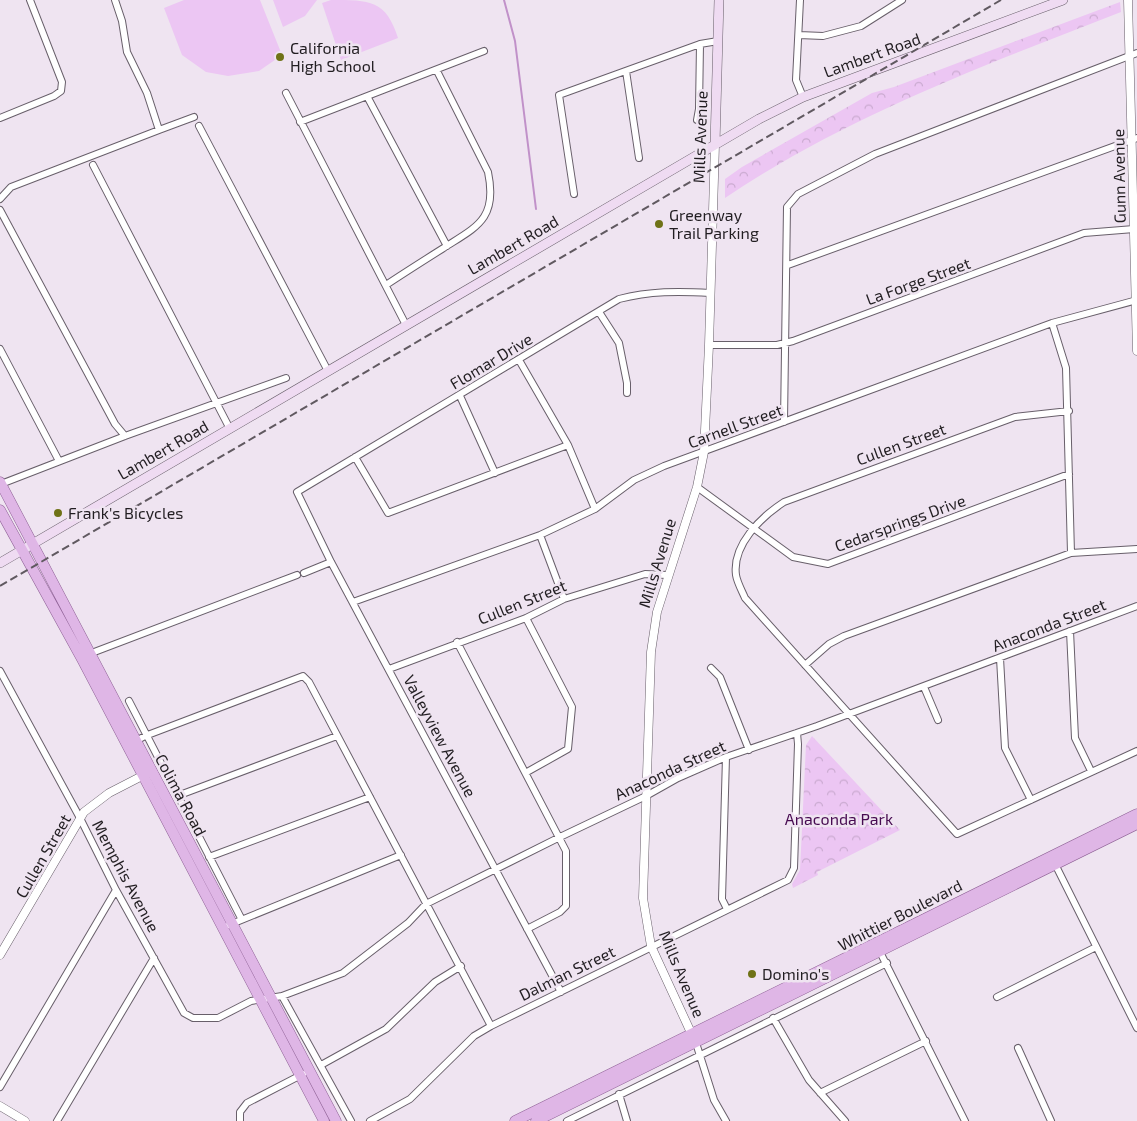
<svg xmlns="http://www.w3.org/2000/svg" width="1137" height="1121" viewBox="0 0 1137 1121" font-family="'Exo 2',sans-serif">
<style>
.park{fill:url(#park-crowns)}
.garden{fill:#ecc6f3}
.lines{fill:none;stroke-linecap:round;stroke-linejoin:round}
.stream{stroke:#c191c9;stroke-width:2}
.minor-casing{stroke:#685f6a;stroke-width:8}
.tertiary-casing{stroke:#685f6a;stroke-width:9}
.secondary-casing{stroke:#685f6a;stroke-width:10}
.primary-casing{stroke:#8f6296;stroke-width:11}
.minor{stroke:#fff;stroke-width:6}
.tertiary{stroke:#fff;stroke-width:8}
.secondary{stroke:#efdbf2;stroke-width:9}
.primary{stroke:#dfb6e6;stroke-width:10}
.rail{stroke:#605960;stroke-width:2;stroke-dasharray:8 4;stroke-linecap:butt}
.poi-dot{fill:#6f7217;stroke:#efe4f1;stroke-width:2}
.labels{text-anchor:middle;stroke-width:5;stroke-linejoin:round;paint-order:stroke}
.poi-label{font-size:16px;fill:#221e22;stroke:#efe4f1;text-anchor:start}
.street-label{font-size:16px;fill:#221e22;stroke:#efe4f1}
.park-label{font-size:16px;fill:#470b51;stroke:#efe4f1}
</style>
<defs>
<pattern id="park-crowns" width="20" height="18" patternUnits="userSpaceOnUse" patternTransform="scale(1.25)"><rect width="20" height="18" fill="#ecc6f3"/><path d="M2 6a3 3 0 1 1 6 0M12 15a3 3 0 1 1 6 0" fill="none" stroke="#caaad0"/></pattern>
</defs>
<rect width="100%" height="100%" fill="#efe4f1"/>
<path class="park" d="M1120,2l1,10c-136,53 -274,104 -396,186v-19l17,-12 130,-74 22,-6z
M812,736l88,94 -83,42 1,3 -25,13 -1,-4 8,-14 6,-125z"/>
<path class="garden" d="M184,0h76l22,55 -23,16 -31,5 -22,-4 -24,-17 -18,-47z
M273,0h44l-12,16 -22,11z
M331,0c39,0 55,0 67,38l-57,22 -19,-57z"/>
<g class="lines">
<path class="stream" d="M504,0l11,41 21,168"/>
<defs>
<path id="minor" d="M115,0l7,21 5,31 20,41 12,37 35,-13
M800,0l-4,80 7,17
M799,35l24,1 38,-10 41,-26
M626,71l13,87
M286,93l120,232
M368,98l79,148
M0,118l54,-22 7,-5 1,-9 -32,-82
M697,120l2,-11 1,-65
M300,122l184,-71
M199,126l129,245
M93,165l137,264
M574,194l-15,-99 141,-51 18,-3
M0,199l11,-12 148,-57
M0,210l115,214 10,12
M788,265l349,-127
M386,285c18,-12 37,-24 56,-36 34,-22 56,-29 46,-77l-51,-101
M599,312l20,31 8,40v10
M1052,323l14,45 5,185
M709,345h68l16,-4 291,-108 50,-4
M0,349l59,112
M519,360l49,85 27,64
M460,396l35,77
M1069,411l-54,6 -231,85c-23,15 -52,43 -48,73 1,7 6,16 9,23l212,236 180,-83
M784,422l3,-215 11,-13 77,-40 262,-101
M355,457l33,56 180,-68
M1,484l124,-48 161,-58
M697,487l96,70 35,7 241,-90
M540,535l24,64
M304,573l27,-11
M353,602l187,-67 55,-26 39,-29 30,-14 388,-143 85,-23
M526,618l46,89 -4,42 -41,23
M1070,631l5,107 16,33
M457,642l109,209v55l-6,6 -33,17
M89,654l208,-79
M1000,658l5,90 26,52
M805,665l24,-21 15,-8 227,-83 66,-4
M711,668l9,9 29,73
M389,669l137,-51 38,-19 81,-25 22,1
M0,671l80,147 36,72 68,123 9,5h25l33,-17 31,-5 61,-23 65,-50 18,-19 134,-67 86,-41 32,-18 48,-21 91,-31 320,-120
M924,687l14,33
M129,701l112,217
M136,741l9,-5 158,-60 6,6 182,344
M726,757l-4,142 5,10
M177,796l160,-60
M209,857l161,-60
M1054,862l83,166
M229,925l172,-70
M879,950l86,171
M561,992l-230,-430 -34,-70 322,-193c31,-8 59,-8 91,-6
M282,996l69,125
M997,997l99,-50
M773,1018l36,62 36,41
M696,1043l18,57 12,21
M1018,1048l33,73
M321,1065l65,-36 49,-47 26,-16
M0,1087l116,-197
M820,1093l106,-52
M619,1094l8,27
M57,1121l97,-163
M240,1121v-9l7,-9 56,-29
M370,1121l40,-22 64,-63 17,-10 297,-146 6,-12 4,-124 -1,-11
M567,1121l320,-158"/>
<path id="tertiary" d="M1128,0l9,351
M0,955l84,-143 25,-19 33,-17
M693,1037l-42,-91 -8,-48 8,-246 6,-40 40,-125 7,-35 5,-107 6,-201
M0,1106l25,15"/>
<path id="secondary" d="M715,144l4,-144
M0,563l759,-444 44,-22 260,-97"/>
<path id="primary" d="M0,482l336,639
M0,510l82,149 242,462
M515,1121l622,-307
M536,1121l601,-297"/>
</defs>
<use href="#minor" class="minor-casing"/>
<use href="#tertiary" class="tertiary-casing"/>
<use href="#secondary" class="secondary-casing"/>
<use href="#primary" class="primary-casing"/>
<use href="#minor" class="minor"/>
<use href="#tertiary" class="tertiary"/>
<use href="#secondary" class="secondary"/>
<use href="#primary" class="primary"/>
<path class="rail" d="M0,586l1001,-586"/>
</g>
<g class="poi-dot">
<circle cx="280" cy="57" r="5"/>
<circle cx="659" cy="224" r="5"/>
<circle cx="58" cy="513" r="5"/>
<circle cx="752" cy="974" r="5"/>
</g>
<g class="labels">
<g class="poi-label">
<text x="290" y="54">California<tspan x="290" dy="18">High School</tspan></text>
<text x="669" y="221">Greenway<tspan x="669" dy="18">Trail Parking</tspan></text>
<text x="68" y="519">Frank's Bicycles</text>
<text x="762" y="980">Domino's</text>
</g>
<g class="street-label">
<text transform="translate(872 55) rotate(-20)" y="6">Lambert Road</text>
<text transform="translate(700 137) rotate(-88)" y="6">Mills Avenue</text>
<text transform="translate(1119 176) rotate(-91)" y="6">Gunn Avenue</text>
<text transform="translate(513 245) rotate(-30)" y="6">Lambert Road</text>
<text transform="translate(918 281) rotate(-20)" y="6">La Forge Street</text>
<text transform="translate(491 361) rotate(-31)" y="6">Flomar Drive</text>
<text transform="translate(735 426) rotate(-20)" y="6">Carnell Street</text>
<text transform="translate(901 444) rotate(-20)" y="6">Cullen Street</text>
<text transform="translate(163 450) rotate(-30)" y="6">Lambert Road</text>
<text transform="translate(900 523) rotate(-20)" y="6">Cedarsprings Drive</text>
<text transform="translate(657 563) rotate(-73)" y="6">Mills Avenue</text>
<text transform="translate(522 602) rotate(-22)" y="6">Cullen Street</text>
<text transform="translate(1049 625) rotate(-21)" y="6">Anaconda Street</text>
<text transform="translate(440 736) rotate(62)" y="6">Valleyview Avenue</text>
<text transform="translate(670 770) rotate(-25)" y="6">Anaconda Street</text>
<text transform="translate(181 795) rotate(62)" y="6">Colima Road</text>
<text transform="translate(43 856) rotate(-60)" y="6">Cullen Street</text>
<text transform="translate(126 876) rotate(62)" y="6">Memphis Avenue</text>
<text transform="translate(900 915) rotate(-27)" y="6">Whittier Boulevard</text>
<text transform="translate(567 973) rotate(-26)" y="6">Dalman Street</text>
<text transform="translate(682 974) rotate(67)" y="6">Mills Avenue</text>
</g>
<g class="park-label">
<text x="839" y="825">Anaconda Park</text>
</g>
</g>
</svg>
